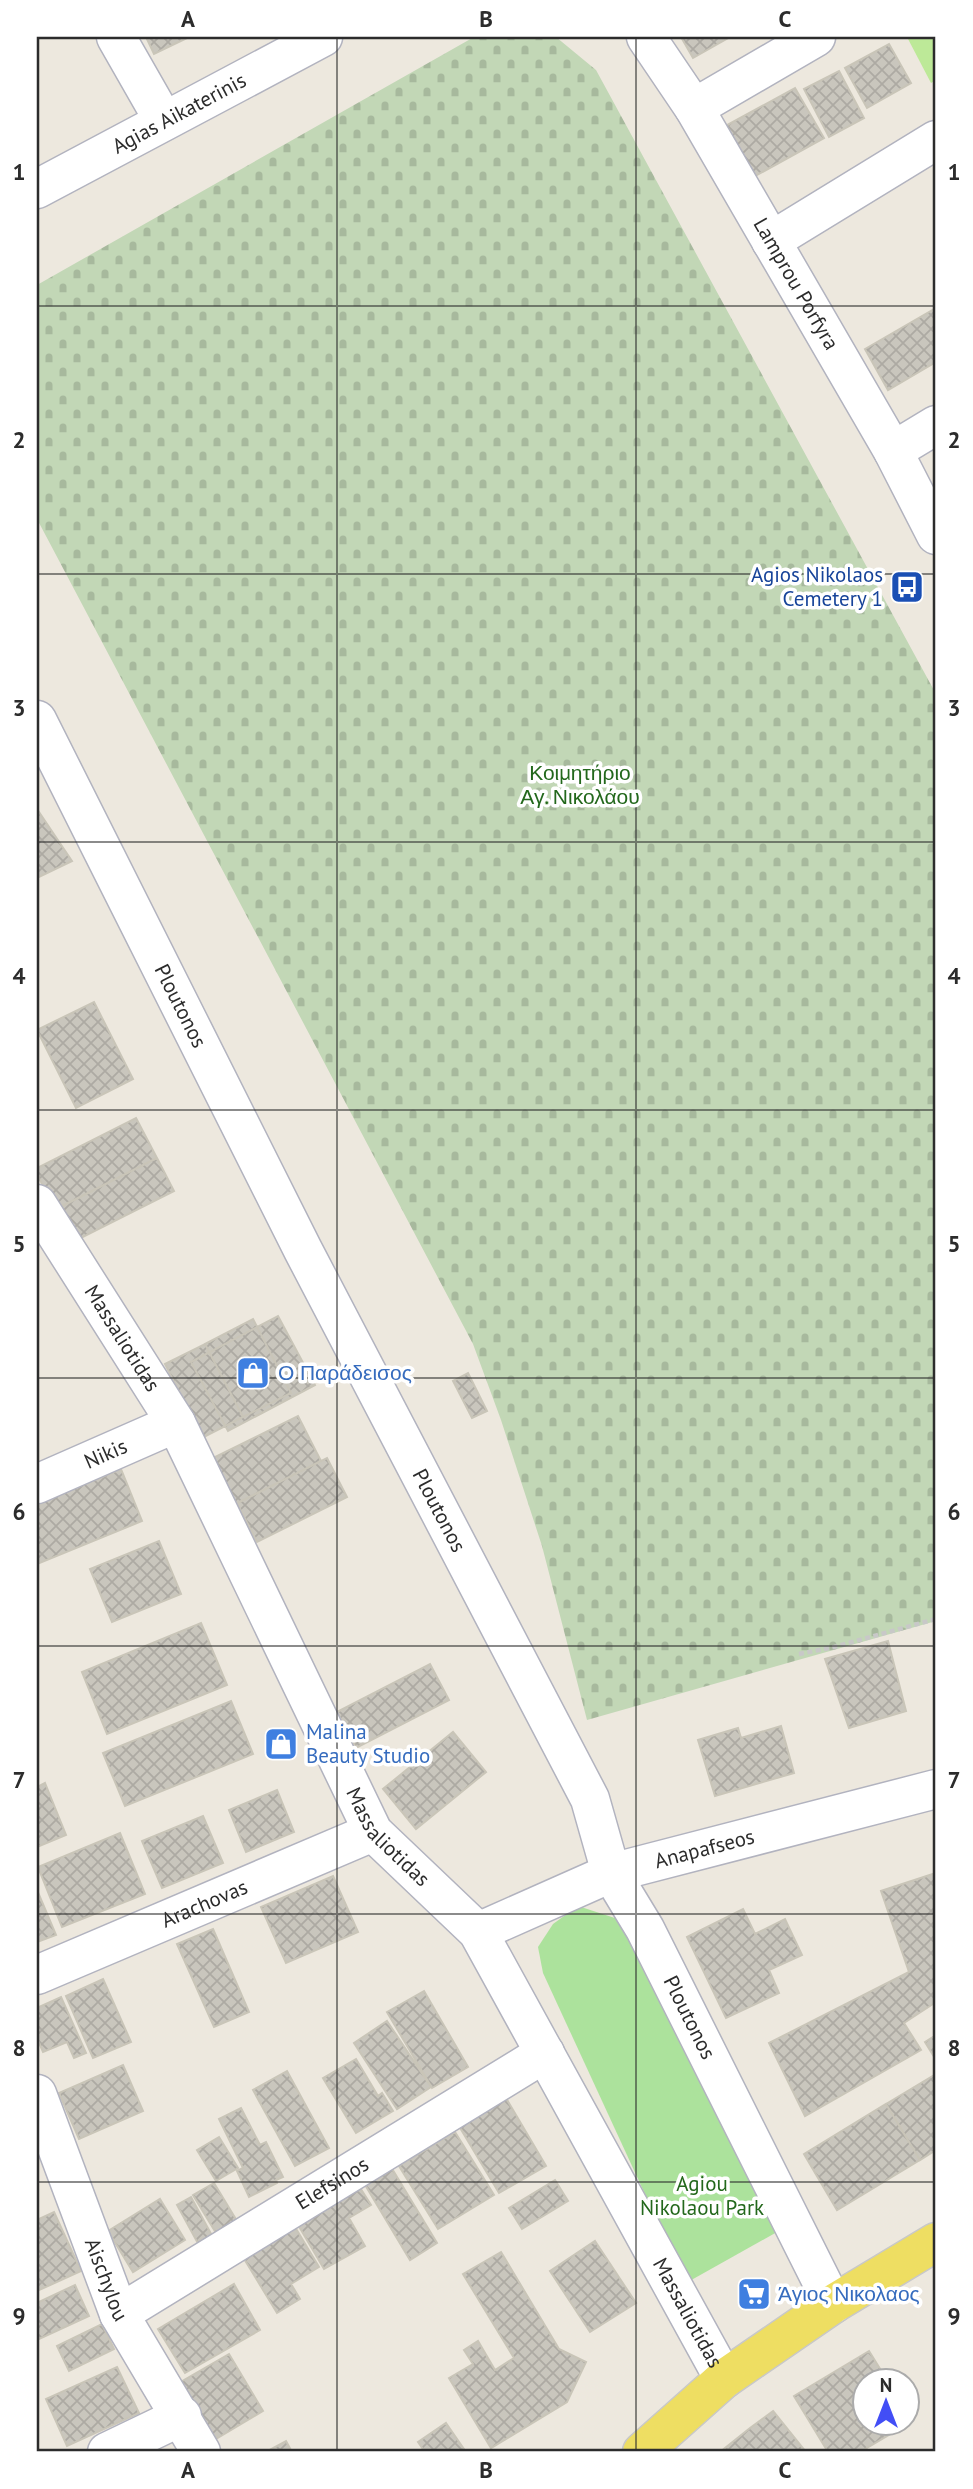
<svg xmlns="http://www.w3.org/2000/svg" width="973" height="2489" viewBox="0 0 973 2489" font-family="'PT Sans',sans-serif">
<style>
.grass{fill:#ace29c}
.cemetery{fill:url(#cemetery-stones)}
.pitch{fill:#bde998}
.building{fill:url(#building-cross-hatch);stroke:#c9c5b8;stroke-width:2}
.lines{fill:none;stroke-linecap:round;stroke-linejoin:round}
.minor-casing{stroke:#b2b3bf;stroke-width:41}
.major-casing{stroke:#c8c8c8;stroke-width:41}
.path{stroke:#c8c8c8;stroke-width:4.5;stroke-dasharray:5 3.5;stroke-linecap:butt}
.minor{stroke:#fff;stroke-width:38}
.major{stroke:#eede62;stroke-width:38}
.grid{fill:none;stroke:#2c2c2c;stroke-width:2;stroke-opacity:0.55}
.labels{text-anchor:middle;stroke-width:7;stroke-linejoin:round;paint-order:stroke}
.street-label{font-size:21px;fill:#2c2c2c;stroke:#fff}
.transit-label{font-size:21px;fill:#164399;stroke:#fff;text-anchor:end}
.park-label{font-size:21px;fill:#23681c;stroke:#fff}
.shop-label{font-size:21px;fill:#366cbe;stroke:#fff;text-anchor:start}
.neatline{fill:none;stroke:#2c2c2c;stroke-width:2.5}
.grid-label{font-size:23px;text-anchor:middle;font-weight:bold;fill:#2c2c2c}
</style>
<defs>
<pattern id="cemetery-stones" width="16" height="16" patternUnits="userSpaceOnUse" patternTransform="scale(1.75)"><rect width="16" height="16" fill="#c2d7b6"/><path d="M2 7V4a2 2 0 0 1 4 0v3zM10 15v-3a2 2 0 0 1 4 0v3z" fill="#a7b99d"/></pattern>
<pattern id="building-cross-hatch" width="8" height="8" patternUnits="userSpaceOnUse" patternTransform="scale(1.75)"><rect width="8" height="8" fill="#c9c6bd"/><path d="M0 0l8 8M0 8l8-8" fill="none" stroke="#adaaa3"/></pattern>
</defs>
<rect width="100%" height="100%" fill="#ede8de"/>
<path class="grass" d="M578,1906l46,15 153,311 -91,51 -143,-310 -5,-26 15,-23z"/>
<path class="cemetery" d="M474,37h82l40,33 340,624v927l-349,99 -45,-174 -41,-126 -28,-76 -436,-825v-234z"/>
<path class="pitch" d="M907,37h29v43l-5,3z"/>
<path class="building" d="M146,37h43l-35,17z
M681,37h49l-37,21z
M889,44l22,39 -44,25 -22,-40z
M839,71l25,47 -35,19 -25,-48z
M795,88l29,50 -76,42 -28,-51z
M936,308v54l-48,28 -23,-41z
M37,809l35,52 -35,17z
M94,1002l39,77 -57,29 -39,-78z
M136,1118l21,40 -102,52 -18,-36v-6z
M157,1158l17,33 -103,52 -17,-33z
M278,1316l37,69 -87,46 -37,-69z
M253,1319l38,74 -48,24 -38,-73z
M205,1344l38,73 -41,21 -37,-74z
M468,1373l19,38 -15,7 -19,-37z
M298,1416l23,45 -95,48 -23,-46z
M327,1458l20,39 -90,45 -20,-39z
M121,1469l21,52 -105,43v-60z
M159,1541l22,53 -69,28 -22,-53z
M201,1623l26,62 -120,49 -25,-62z
M888,1641l18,70 -57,17 -24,-69z
M430,1664l19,36 -93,48 -19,-36z
M231,1701l22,53 -128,52 -22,-53z
M781,1726l13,47 -79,23 -17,-56 40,-12 3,10z
M453,1732l33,40 -70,57 -33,-40z
M45,1783l21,52 -29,12v-60z
M277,1790l17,42 -48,20 -17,-42z
M203,1816l20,47 -61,25 -20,-47z
M120,1833l25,61 -83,33 -24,-60z
M936,1873v129l-32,21 17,27 -116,66 -36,-73 140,-71 -28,-81z
M333,1876l25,56 -72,31 -25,-56z
M37,1890l19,45 -19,7z
M743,1909l12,25 30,-15 17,36 -33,15 10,23 -53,25 -39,-81z
M213,1929l36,83 -35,15 -37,-83z
M103,1979l28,63 -38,16 -27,-62z
M424,1991l44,76 -36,21 -45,-76z
M61,1997l25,56 -12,5 -7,-16 -24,10 -6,-14v-30z
M387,2021l44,66 -34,22 -43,-66z
M936,2035v25l-11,-18z
M356,2059l22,37 4,-3 11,18 -37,22 -33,-55z
M123,2065l20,46 -64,28 -20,-46z
M287,2071l42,77 -34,18 -42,-76z
M936,2074v76l-16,10 -34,-56z
M506,2098l40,68 -47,27 -40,-67z
M886,2104l34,56 -83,50 -33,-56z
M241,2108l19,37 6,-3 17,35 -7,3 1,3 -28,14 -12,-26 6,-3 -24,-49z
M455,2132l39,63 -56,34 -39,-63z
M219,2137l19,31 -22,13 -19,-31z
M391,2167l46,76 -27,17 -46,-77z
M555,2180l13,21 -46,28 -13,-21z
M214,2183l26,43 -21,12 -26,-43z
M359,2186l12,19 -22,13 16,28 -41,23 -27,-46z
M191,2197l24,44 -14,8 -24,-44z
M160,2199l25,41 -52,32 -25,-41z
M54,2212l27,59 -44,20v-71z
M295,2227l24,40 -28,17 9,15 -23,14 -34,-56z
M595,2241l41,62 -46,29 -40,-61z
M501,2252l58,97 27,13 -19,40 -76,46 -42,-70 24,-14 -9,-14 14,-9 17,29 19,-12 -51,-84z
M234,2284l26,46 -75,43 -27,-44z
M75,2285l14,31 -52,24v-37z
M102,2324l12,25 -45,22 -12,-25z
M869,2351l18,29h-23v42h42v-8l5,8 -51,30h-32l-34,-56z
M229,2354l34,57 -52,31 -34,-58z
M117,2367l22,46 -72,33 -21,-47z
M773,2411l33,41h-86l30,-24z
M446,2423l20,29h-41l-7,-10z
M286,2441l6,11h-26z"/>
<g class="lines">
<defs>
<g id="minor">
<path d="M116,37l48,84"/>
<path id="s1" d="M646,37l48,71 199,343 43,84"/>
<path d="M694,108l122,-71"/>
<path id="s2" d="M37,189l286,-152"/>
<path d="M771,241l165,-101"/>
<path d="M893,451l43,-26"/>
<path id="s3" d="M37,720l266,530 287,549 21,74 34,56 188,375"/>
<path id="s4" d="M37,1204l139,219 197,409 105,100 246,447"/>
<path id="s5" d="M37,1484l139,-61"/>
<path id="s6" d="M478,1932l133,-59 325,-84"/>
<path id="s7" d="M37,1975l336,-143"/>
<path id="s8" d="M37,2094l82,220 82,138"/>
<path id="s9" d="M119,2314l426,-261"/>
<path d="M107,2452l75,-36"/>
</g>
<path id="major" d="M642,2452l82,-73 109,-75 103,-62"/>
</defs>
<use href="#minor" class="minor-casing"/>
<use href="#major" class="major-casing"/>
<path class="path" d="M799,1654l35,-7 102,-28"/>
<use href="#minor" class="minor"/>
<use href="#major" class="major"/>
</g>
<path class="grid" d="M337,37v2415M636,37v2415M37,306h899M37,574h899M37,842h899M37,1110h899M37,1378h899M37,1646h899M37,1914h899M37,2182h899"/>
<defs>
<symbol id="bus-square" viewBox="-11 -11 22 22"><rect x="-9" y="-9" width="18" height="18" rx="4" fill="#1a4fb4" stroke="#fff"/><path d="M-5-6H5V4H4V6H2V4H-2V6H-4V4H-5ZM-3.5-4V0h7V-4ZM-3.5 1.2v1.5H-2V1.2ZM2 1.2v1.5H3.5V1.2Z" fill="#fff"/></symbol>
<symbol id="shop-square" viewBox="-11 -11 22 22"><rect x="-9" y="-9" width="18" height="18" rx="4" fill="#3f7fe0" stroke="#fff"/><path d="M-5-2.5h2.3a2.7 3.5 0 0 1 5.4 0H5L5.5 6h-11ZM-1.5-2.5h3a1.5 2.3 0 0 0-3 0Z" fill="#fff"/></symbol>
<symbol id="supermarket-square" viewBox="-11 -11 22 22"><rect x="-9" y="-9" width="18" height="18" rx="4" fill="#3f7fe0" stroke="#fff"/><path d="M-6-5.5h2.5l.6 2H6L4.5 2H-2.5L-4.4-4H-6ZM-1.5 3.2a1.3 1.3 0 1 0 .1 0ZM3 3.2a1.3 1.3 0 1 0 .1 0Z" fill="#fff"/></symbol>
</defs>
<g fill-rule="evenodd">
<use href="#bus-square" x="888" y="568" width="38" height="38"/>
<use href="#shop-square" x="234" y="1354" width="38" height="38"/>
<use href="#shop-square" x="262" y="1725" width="38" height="38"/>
<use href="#supermarket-square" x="735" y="2275" width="38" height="38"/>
</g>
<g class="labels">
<g class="street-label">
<text dy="7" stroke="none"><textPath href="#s2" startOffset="161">Agias Aikaterinis</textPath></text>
<text dy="7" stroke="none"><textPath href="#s1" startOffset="289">Lamprou Porfyra</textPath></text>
<text dy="7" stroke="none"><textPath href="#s3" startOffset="320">Ploutonos</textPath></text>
<text dy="7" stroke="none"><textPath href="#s4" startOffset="159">Massaliotidas</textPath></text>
<text dy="7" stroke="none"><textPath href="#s5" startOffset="75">Nikis</textPath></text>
<text dy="7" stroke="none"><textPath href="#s3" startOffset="887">Ploutonos</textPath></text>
<text dy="7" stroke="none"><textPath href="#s4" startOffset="726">Massaliotidas</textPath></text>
<text dy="7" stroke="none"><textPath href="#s6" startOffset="242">Anapafseos</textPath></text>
<text dy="7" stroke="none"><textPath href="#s7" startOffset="182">Arachovas</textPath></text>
<text dy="7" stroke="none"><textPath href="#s3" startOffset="1454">Ploutonos</textPath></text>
<text dy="7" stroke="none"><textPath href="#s9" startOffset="250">Elefsinos</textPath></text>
<text dy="7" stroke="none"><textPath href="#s8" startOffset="198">Aischylou</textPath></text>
<text dy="7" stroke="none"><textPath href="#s4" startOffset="1293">Massaliotidas</textPath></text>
</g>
<g class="transit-label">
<text x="883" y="582">Agios Nikolaos<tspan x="883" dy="24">Cemetery 1</tspan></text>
</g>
<g class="park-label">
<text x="580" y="780">Κοιμητήριο<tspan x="580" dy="24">Αγ. Νικολάου</tspan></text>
<text x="702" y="2191">Agiou<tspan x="702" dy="24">Nikolaou Park</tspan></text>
</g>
<g class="shop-label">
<text x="278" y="1380">Ο Παράδεισος</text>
<text x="306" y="1739">Malina<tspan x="306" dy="24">Beauty Studio</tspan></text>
<text x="778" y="2301">Άγιος Νικολαος</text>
</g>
</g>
<rect width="973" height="2489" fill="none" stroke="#ffffff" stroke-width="77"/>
<g transform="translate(886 2402)"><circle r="33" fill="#ffffff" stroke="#ababab" stroke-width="2"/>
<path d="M0-5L12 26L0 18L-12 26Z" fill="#424ef6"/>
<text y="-10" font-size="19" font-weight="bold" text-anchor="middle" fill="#2c2c2c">N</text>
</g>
<rect x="38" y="38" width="896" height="2412" class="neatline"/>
<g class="grid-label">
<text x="188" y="27">A</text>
<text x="486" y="27">B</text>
<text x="785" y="27">C</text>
<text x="19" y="180">1</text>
<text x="954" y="180">1</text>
<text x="19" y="448">2</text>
<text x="954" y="448">2</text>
<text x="19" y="716">3</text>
<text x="954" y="716">3</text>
<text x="19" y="984">4</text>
<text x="954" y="984">4</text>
<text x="19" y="1252">5</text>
<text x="954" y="1252">5</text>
<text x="19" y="1520">6</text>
<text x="954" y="1520">6</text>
<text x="19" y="1788">7</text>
<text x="954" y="1788">7</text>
<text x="19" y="2056">8</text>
<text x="954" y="2056">8</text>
<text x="19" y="2324">9</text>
<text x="954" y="2324">9</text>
<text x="188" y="2478">A</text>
<text x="486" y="2478">B</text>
<text x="785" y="2478">C</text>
</g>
</svg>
